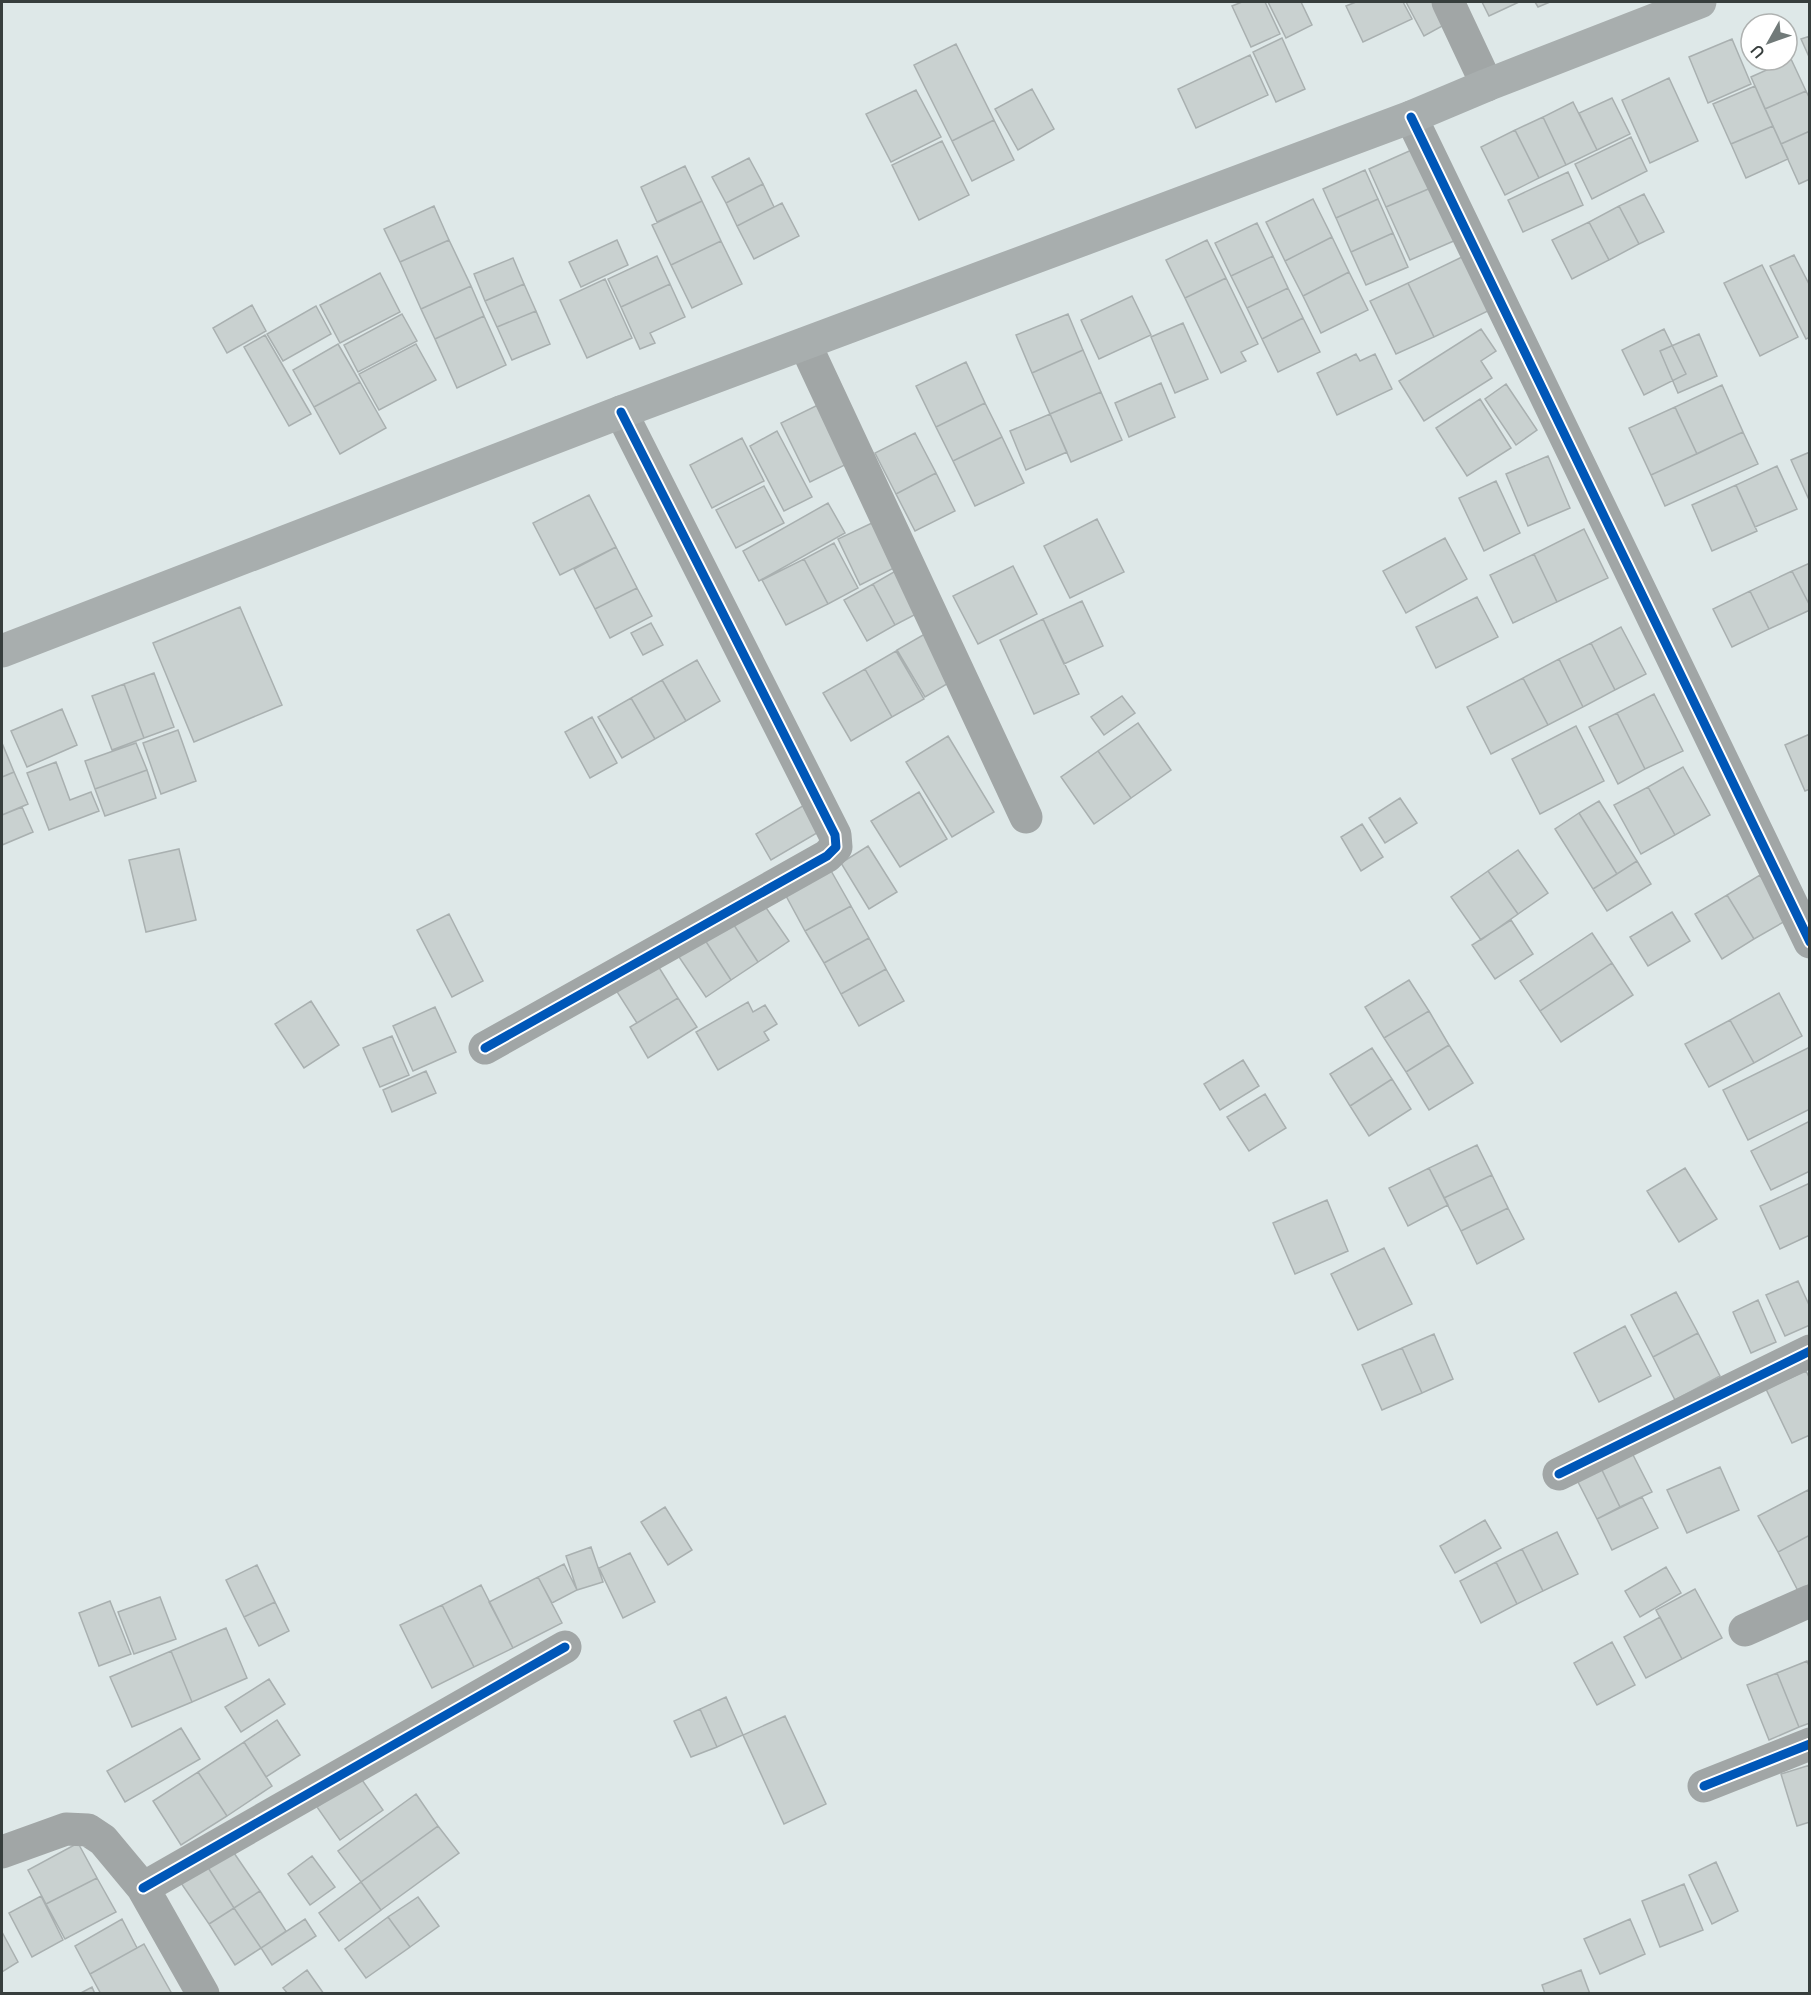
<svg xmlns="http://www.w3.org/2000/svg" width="1811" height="1995" viewBox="0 0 1811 1995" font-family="Manrope,sans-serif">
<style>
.building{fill:#c9d1d0;stroke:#a9b0b0;stroke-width:1.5}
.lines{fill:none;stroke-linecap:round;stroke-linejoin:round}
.minor{stroke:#a1a6a6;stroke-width:33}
.secondary{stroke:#a8aeae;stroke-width:33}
.cycleway-casing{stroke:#fff;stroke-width:13}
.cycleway{stroke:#0057b8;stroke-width:9}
</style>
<rect width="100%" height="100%" fill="#dee8e8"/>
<path class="building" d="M1242,2h23l15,32 -29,13 -19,-41z
M1268,2h33l11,23 -26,13z
M1356,2h47l9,17 -49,23 -17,-36z
M1406,2h40l9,17 -31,17z
M1482,2h37l-30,14z
M1535,2h15l-12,5z
M1810,36v23l-9,-20z
M1282,38l23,51 -29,13 -23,-50z
M1732,39l19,45 -43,19 -19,-46z
M956,44l38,76 -42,21 -38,-76z
M1250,55l18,40 -72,33 -18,-39z
M1791,59l15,32 -41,18 -14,-32z
M1669,78l29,63 -48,22 -28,-63z
M1755,86l18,40 -42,18 -18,-40z
M1032,89l22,40 -36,21 -23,-41z
M916,90l25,47 -50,25 -25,-48z
M1806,91l4,8v32l-29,13 -16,-35z
M1612,98l18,36 -33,16 -18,-37z
M1573,102l24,48 -31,15 -23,-48z
M1543,117l23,48 -27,13 -24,-48z
M994,120l20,40 -42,21 -20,-40z
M1773,126l15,33 -42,19 -15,-34z
M1515,130l24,48 -34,17 -24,-48z
M1810,131v48l-11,5 -18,-40z
M1631,137l16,34 -55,28 -17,-35z
M942,141l27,54 -50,25 -27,-55z
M1416,148l17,39 -47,20 -17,-38z
M749,158l14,26 -37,19 -14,-26z
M685,166l17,35 -45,21 -16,-35z
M1365,170l13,29 -42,19 -13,-29z
M1568,172l15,33 -60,27 -15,-32z
M763,184l11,23 -37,19 -11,-23z
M1433,187l23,53 -46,20 -24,-53z
M1644,194l20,38 -25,12 -20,-38z
M1313,199l19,38 -47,24 -19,-39z
M1378,199l15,34 -42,19 -15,-34z
M702,201l19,40 -50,24 -19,-40z
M782,203l17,33 -45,23 -17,-33z
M434,206l15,34 -49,22 -16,-33z
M1619,206l20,38 -30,16 -20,-38z
M1589,222l20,38 -37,19 -20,-39z
M1257,223l16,33 -42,20 -16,-33z
M1393,233l15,34 -42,18 -15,-33z
M1332,237l17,35 -46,24 -18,-35z
M449,240l22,46 -50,23 -21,-47z
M617,240l11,25 -47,22 -12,-25z
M1207,240l19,38 -41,20 -19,-38z
M721,241l21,43 -50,24 -21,-43z
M1794,255l16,31v51l-4,2 -36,-73z
M657,256l13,28 -49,23 -13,-28z
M1273,256l15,32 -41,20 -16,-32z
M1464,256l26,54 -56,27 -26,-54z
M513,258l11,26 -39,17 -11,-27z
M1762,265l36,72 -38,19 -36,-73z
M1349,272l19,38 -47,23 -18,-37z
M380,273l20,39 -60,31 -20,-38z
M1226,278l32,66 -17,8 5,9 -25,12 -36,-75z
M605,279l27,59 -45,20 -27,-58z
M1408,283l26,54 -38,17 -26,-53z
M524,284l12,27 -39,16 -12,-26z
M670,284l15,33 -35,16 5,10 -15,6 -19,-42z
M471,286l13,30 -49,23 -14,-30z
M1288,288l15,30 -41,21 -15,-31z
M1132,296l19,39 -52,24 -18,-39z
M252,305l14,26 -39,22 -14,-25z
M316,306l15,28 -48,27 -16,-27z
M536,311l14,33 -38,16 -15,-33z
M402,314l15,27 -59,31 -14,-27z
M1068,314l15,36 -51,23 -16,-38z
M484,316l22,49 -49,23 -22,-49z
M1303,318l17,34 -42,20 -16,-33z
M1183,323l25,56 -33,14 -24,-56z
M1481,329l15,22 -15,10 11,17 -68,43 -25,-40z
M1664,329l22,45 -42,21 -22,-45z
M1699,334l18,42 -39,17 -18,-42z
M265,335l46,79 -22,12 -45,-79z
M338,344l22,38 -46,25 -21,-37z
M416,344l20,36 -57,30 -20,-36z
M1083,350l18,42 -51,22 -18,-41z
M1356,354l4,7 15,-7 17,35 -55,26 -20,-42z
M966,362l19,41 -49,24 -20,-41z
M360,382l26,46 -46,26 -26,-47z
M1161,383l14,34 -46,20 -14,-34z
M1506,384l31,46 -21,15 -31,-46z
M1722,385l21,47 -46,22 -22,-47z
M1101,392l21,48 -51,22 -21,-48z
M1480,399l31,49 -44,28 -31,-48z
M824,402l29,59 -43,21 -29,-59z
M985,403l17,34 -49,24 -17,-34z
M1675,407l22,47 -46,21 -22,-47z
M1050,414l17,38 -41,18 -16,-39z
M777,431l35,66 -28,14 -34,-65z
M1743,432l15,32 -93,42 -14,-31z
M915,433l21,40 -40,21 -21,-41z
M1002,437l22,46 -49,23 -22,-45z
M742,438l22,43 -52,27 -22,-43z
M1810,452v50l-19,-42z
M1548,456l22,52 -42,18 -22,-52z
M1777,466l20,43 -42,18 -19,-42z
M936,473l19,38 -40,20 -19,-37z
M1496,481l24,52 -36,18 -25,-53z
M1736,485l21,46 -45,20 -20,-46z
M764,486l20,37 -48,25 -20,-38z
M589,495l27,52 -56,28 -27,-52z
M828,503l17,30 -86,48 -16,-30z
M1097,519l27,53 -54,26 -26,-52z
M874,522l22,45 -36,18 -22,-46z
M1584,529l24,49 -51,24 -23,-48z
M1445,538l22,41 -61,34 -23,-42z
M834,543l24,45 -30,16 -24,-45z
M616,547l21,41 -42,21 -21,-40z
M1534,554l23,48 -44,21 -23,-48z
M804,559l24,45 -42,21 -24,-45z
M1810,563v43l-18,-35z
M1013,566l24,48 -59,30 -25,-48z
M899,569l23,42 -27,14 -22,-41z
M1792,571l18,35v4l-41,19 -19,-38z
M873,584l22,41 -28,16 -23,-41z
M637,588l15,28 -42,22 -15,-29z
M1750,591l19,38 -37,18 -19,-38z
M1477,597l21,40 -62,31 -20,-41z
M1082,601l21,45 -39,18 -21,-45z
M240,607l42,98 -88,37 -41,-99z
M1043,619l36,75 -45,20 -34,-74z
M651,623l12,22 -20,10 -12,-22z
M1621,627l25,47 -31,16 -24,-47z
M930,631l27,47 -32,19 -28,-47z
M1591,643l24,47 -32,17 -24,-48z
M896,651l28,48 -32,18 -27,-48z
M1559,659l24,48 -35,18 -25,-47z
M697,660l23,41 -34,20 -24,-41z
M865,669l27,48 -41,24 -28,-48z
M154,673l20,54 -30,11 -20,-54z
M1523,678l25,47 -57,29 -24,-47z
M662,680l24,41 -31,18 -24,-41z
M124,684l20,54 -32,12 -20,-54z
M1654,694l29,57 -38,18 -28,-56z
M1122,696l13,17 -31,22 -13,-18z
M631,698l24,41 -33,19 -24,-41z
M62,709l15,36 -50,22 -16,-36z
M1617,713l28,56 -27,15 -29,-57z
M592,717l25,46 -27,15 -25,-46z
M1138,723l33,47 -40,28 -33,-47z
M1576,726l28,55 -64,33 -28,-55z
M178,730l18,51 -35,13 -18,-51z
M1810,734v55l-5,2 -20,-46z
M948,736l46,76 -42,25 -46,-75z
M2,743l12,29 -12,5z
M136,743l11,27 -52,19 -10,-28z
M1098,751l33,47 -37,26 -33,-47z
M56,762l14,38 21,-8 8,19 -50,19 -22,-57z
M1683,767l27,48 -35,20 -27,-48z
M147,770l9,28 -51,18 -10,-27z
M14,772l14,32 -26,11v-38z
M1648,787l27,48 -34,19 -27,-49z
M919,792l28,47 -47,28 -29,-46z
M1400,798l17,25 -32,20 -16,-25z
M1599,801l38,60 -20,13 -38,-61z
M806,804l16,26 -51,30 -15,-26z
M22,807l11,25 -31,13v-30z
M1579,813l38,61 -24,15 -38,-60z
M1362,824l21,33 -22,14 -20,-34z
M868,846l29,46 -28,17 -28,-46z
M179,849l17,71 -50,12 -17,-72z
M1518,850l30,43 -30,21 -30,-43z
M1637,861l14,23 -44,27 -14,-22z
M830,869l21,37 -46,25 -20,-37z
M1488,871l30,43 -37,26 -30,-43z
M1760,875l27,45 -33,19 -27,-44z
M1727,895l27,44 -32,20 -27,-45z
M760,899l29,42 -31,21 -28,-43z
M851,906l18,32 -45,25 -19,-32z
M1672,912l18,29 -42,25 -18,-29z
M449,914l34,67 -31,16 -35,-67z
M730,919l28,43 -27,18 -28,-43z
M1511,920l22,34 -38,25 -23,-34z
M1592,933l20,30 -72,48 -20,-30z
M703,937l28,43 -25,17 -29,-43z
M869,938l17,31 -45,25 -17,-31z
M655,961l23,37 -41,25 -23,-36z
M1612,963l21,32 -72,47 -21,-31z
M886,969l18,32 -45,25 -18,-32z
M1409,980l20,31 -45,27 -19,-31z
M1779,993l23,43 -48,27 -24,-43z
M678,998l19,29 -49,31 -18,-31z
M311,1001l28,44 -35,23 -29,-44z
M748,1002l5,10 12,-7 12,19 -13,8 5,8 -51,30 -22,-38z
M435,1007l21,45 -43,19 -20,-45z
M1429,1011l20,34 -43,27 -22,-34z
M1730,1020l24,43 -45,24 -24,-43z
M392,1036l17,39 -29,12 -17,-39z
M1449,1045l24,38 -44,27 -23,-38z
M1810,1047v62l-62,31 -25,-50z
M1372,1048l20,31 -42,27 -20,-32z
M1243,1060l16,26 -39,24 -16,-26z
M426,1071l10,22 -44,19 -9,-22z
M1392,1079l19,30 -42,27 -19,-30z
M1265,1094l21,34 -37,23 -22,-34z
M1810,1121v50l-39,19 -20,-39z
M1477,1145l15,30 -48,23 -15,-30z
M1429,1168l19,37 -40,21 -19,-38z
M1685,1168l32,51 -38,23 -32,-51z
M1492,1175l16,33 -47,23 -17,-33z
M1810,1183v52l-30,14 -20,-43z
M1327,1200l21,51 -53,23 -22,-51z
M1508,1208l16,31 -47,25 -16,-33z
M1384,1248l28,56 -54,26 -27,-56z
M1798,1281l12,26v18l-25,11 -19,-41z
M1676,1292l22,41 -45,24 -22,-42z
M1758,1300l18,42 -25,11 -18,-41z
M1625,1326l26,50 -52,26 -25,-49z
M1698,1333l22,43 -45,24 -22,-43z
M1434,1334l19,45 -31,14 -20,-45z
M1402,1348l20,45 -40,17 -20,-45z
M1806,1371l4,8v56l-18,8 -26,-54z
M1630,1449l22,43 -32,15 -21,-43z
M1599,1464l21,43 -23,12 -22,-43z
M1720,1467l19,43 -52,23 -20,-43z
M1808,1490l2,4v41l-32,17 -20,-36z
M1642,1497l16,31 -46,22 -15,-31z
M665,1507l27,43 -24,15 -27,-43z
M1485,1520l16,28 -46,25 -15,-27z
M1557,1532l21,42 -35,17 -21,-42z
M1810,1535v49l-12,7 -20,-39z
M591,1547l12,35 -26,8 -11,-34z
M1522,1549l21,42 -26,13 -21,-42z
M630,1553l25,49 -32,16 -24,-50z
M1496,1562l21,42 -36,19 -21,-42z
M564,1564l13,26 -25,13 -14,-26z
M257,1565l18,37 -31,15 -18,-37z
M1666,1567l15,26 -41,24 -15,-26z
M538,1577l24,46 -49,25 -24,-46z
M481,1585l32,63 -39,19 -32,-62z
M1695,1589l27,49 -40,21 -26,-49z
M160,1597l16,42 -42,15 -16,-42z
M110,1601l21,53 -32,12 -20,-53z
M275,1602l14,29 -30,15 -15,-29z
M442,1605l32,62 -42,21 -32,-63z
M1660,1617l22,42 -36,19 -22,-41z
M226,1628l21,50 -55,24 -21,-51z
M1612,1642l23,43 -38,20 -23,-42z
M171,1651l21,51 -60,25 -22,-50z
M1807,1661l3,7v55l-11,4 -22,-54z
M1777,1673l22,54 -30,13 -22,-55z
M269,1679l16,25 -44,28 -16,-25z
M726,1697l17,38 -26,12 -17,-38z
M700,1709l17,38 -26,10 -17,-36z
M785,1716l41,88 -42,20 -41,-89z
M277,1720l23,35 -34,22 -22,-35z
M181,1728l19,31 -75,43 -18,-31z
M244,1742l28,44 -45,30 -29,-44z
M1810,1765v57l-13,4 -16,-52z
M198,1772l29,44 -46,29 -28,-44z
M360,1777l23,33 -43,30 -23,-33z
M416,1794l22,32 -77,56 -23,-31z
M438,1826l21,27 -78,57 -20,-28z
M78,1843l19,35 -51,26 -18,-34z
M232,1850l28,41 -26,17 -27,-42z
M312,1856l23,31 -25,18 -22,-31z
M1716,1862l22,49 -26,13 -23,-49z
M207,1866l27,42 -25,16 -28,-41z
M97,1878l19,34 -51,27 -19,-35z
M361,1882l20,28 -42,31 -20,-28z
M1684,1884l19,46 -43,17 -18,-46z
M260,1891l26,40 -25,17 -27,-40z
M41,1896l22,44 -31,17 -23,-44z
M418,1897l21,29 -29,21 -22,-30z
M234,1908l27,40 -26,17 -26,-41z
M388,1917l22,30 -44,31 -21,-29z
M122,1919l15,29 -47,26 -15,-28z
M305,1919l11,17 -44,29 -11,-17z
M1630,1919l15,35 -45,20 -16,-35z
M2,1932l16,30 -16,10z
M144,1944l28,50h-71l-11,-20z
M307,1970l17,24h-36l-5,-6z
M1581,1970l9,24h-45l-3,-9z
M92,1987l3,7h-16z"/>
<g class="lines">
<path class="minor" d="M1448,2l39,83
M1411,117l399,825
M805,344l221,473
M485,1048l342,-192 9,-9 -1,-12 -214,-423
M1559,1474l251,-123
M1745,1630l65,-29
M1704,1786l106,-42
M2,1852l64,-23 22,1 15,10 40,48 60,106
M143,1888l422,-241"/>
<path class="secondary" d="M2,651l619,-239 790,-295 76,-32 213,-83"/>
<defs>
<path id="cycleway" d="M1411,117l399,825
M485,1048l342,-192 9,-9 -1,-12 -214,-423
M1559,1474l251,-123
M1704,1786l106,-42
M143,1888l422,-241"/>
</defs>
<use href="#cycleway" class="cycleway-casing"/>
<use href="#cycleway" class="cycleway"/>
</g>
<rect width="1811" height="1995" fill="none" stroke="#373e3d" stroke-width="6"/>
<g transform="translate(1769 42) rotate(230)"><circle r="28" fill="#ffffff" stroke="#afb2b1" stroke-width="1.5"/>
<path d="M0-4.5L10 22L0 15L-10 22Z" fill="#717a79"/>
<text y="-9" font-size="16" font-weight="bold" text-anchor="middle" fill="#373e3d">U</text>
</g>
</svg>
